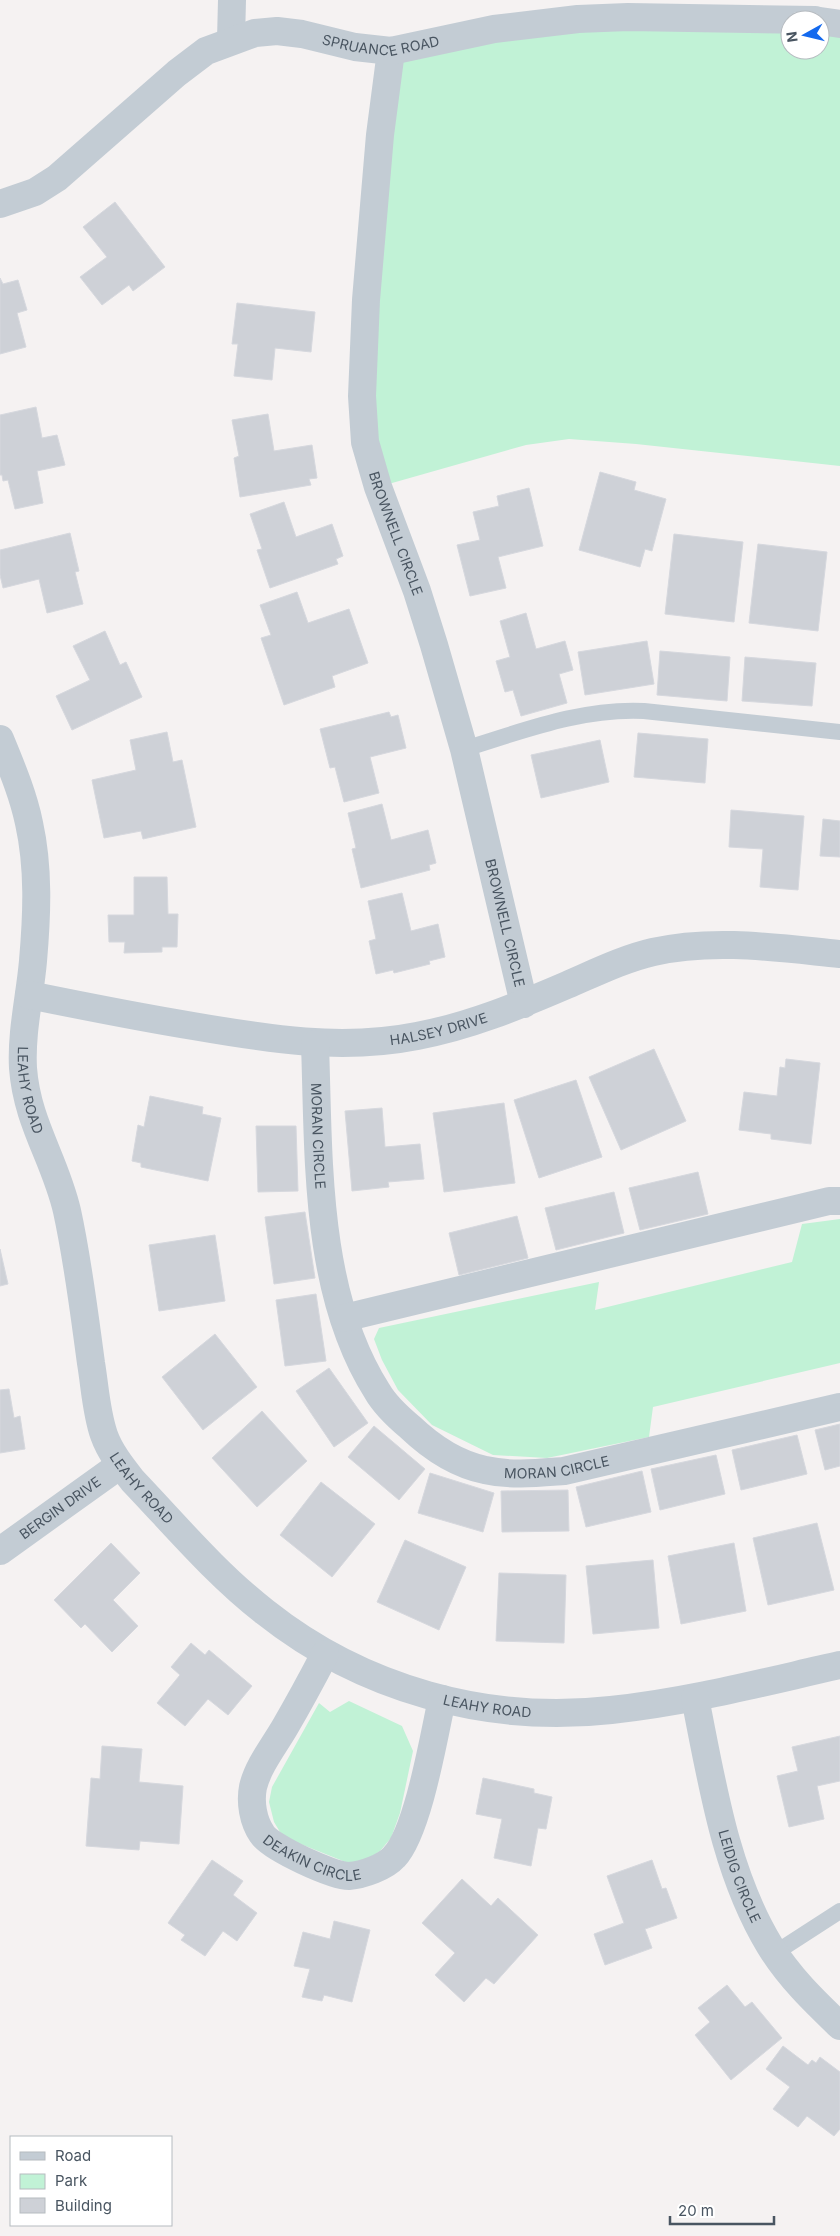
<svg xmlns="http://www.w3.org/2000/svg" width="840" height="2236" viewBox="0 0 840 2236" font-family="Inter,sans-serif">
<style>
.green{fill:#c1f2d6}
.building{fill:#ced1d7;stroke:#d6d8de}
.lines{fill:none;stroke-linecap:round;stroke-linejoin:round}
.service{stroke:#c3ccd4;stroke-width:16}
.minor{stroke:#c3ccd4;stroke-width:28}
.labels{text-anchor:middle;stroke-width:4;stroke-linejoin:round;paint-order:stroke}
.street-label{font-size:14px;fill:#495561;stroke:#fff}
</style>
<rect width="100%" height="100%" fill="#f5f2f2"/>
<path class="green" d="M790,20v30h30v-29l20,3v442l-204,-22 -67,-5 -43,6 -148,42 -13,-45 26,-391 103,-22z
M840,1219v144l-187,44 -4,30 -102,21 -54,-3 -61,-30 -34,-35 -16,-30 -8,-21 5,-11 220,-46 -4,28 197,-48 10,-38z
M349,1701l53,25 11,25 -13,62 -9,25 -11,13 -16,11 -16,1 -65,-26 -9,-15 -5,-20 3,-15 47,-84 11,9z"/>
<path class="building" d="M115,202l50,65 -32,24 -4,-6 -27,20 -22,-28 27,-20 -24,-30z
M0,278l3,6 15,-4 9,30 -10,3 9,34 -26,7z
M237,303l78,9 -4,40 -36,-4 -3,32 -38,-4 4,-32h-6z
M36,407l6,31 15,-3 8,30 -28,6 6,32 -28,6 -7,-29 -5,1 -1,-6h-2v-60z
M268,414l6,37 38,-6 5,33 -8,1 2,6 -71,12 -6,-39 5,-2 -7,-36z
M600,472l36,10 -2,8 32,9 -14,52 -7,-2 -5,18 -61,-17z
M529,488l14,58 -45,11 8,31 -36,8 -13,-51 23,-5 -7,-28 26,-6 -2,-10z
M284,502l12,35 36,-13 11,32 -7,3 2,5 -68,24 -13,-38 5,-1 -12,-35z
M70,533l9,38 -4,1 8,32 -36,9 -8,-34 -36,9 -3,-13v-25z
M674,534l69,8 -9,80 -69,-8z
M758,544l69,8 -9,79 -69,-8z
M297,592l11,31 41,-14 19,54 -36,13 3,11 -51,18 -23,-67 10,-3 -11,-30z
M526,613l10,36 29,-8 8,29 -14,4 8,29 -46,13 -8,-26 -8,2 -9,-31 14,-4 -10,-36z
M105,631l15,34 6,-3 16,35 -70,33 -16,-34 34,-16 -17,-34z
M647,641l7,43 -69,11 -7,-43z
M660,651l70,6 -3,44 -70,-6z
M745,657l71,6 -4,43 -70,-5z
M389,712l2,5 7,-2 8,33 -36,9 9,36 -35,9 -9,-35 -5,1 -10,-39z
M167,732l6,30 9,-2 14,67 -53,12 -2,-8 -37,7 -12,-58 44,-10 -6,-30z
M638,733l70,6 -3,44 -71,-6z
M600,740l9,42 -68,16 -10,-43z
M382,804l9,36 37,-10 8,33 -7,2 1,5 -69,18 -9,-39 4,-1 -8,-35z
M731,810l73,6 -6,74 -38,-3 3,-38 -34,-2z
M823,819l17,2v36l-20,-1z
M134,877h33l1,37h10l-1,33h-15v5l-38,1 1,-11h-16l-1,-27h26z
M402,893l9,38 27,-7 7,33 -16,4 1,3 -36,9 -1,-3 -17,4 -7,-33 7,-2 -8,-38z
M654,1049l32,72 -65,29 -32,-73z
M786,1059l34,4 -9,81 -40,-5v-5l-32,-4 5,-38 33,4 3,-29 5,1z
M576,1080l26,77 -63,21 -25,-78z
M150,1096l53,11 -1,7 19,4 -13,63 -67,-14v-4l-9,-2 6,-36 6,2z
M504,1103l11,80 -71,9 -11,-79z
M382,1108l3,39 35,-3 4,35 -36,3 1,5 -37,4 -7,-80z
M256,1126h40l2,65 -40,1z
M698,1172l10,42 -68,16 -11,-42z
M614,1192l10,41 -68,17 -11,-42z
M305,1212l10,66 -41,6 -9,-67z
M517,1216l11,42 -69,17 -10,-42z
M215,1235l10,66 -66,10 -10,-66z
M0,1249l8,35 -8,2z
M316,1294l10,67 -41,5 -9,-66z
M215,1334l42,53 -54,43 -41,-53z
M329,1368l39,55 -34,24 -38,-56z
M9,1389l5,29 6,-2 5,33 -25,4v-63z
M262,1411l45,50 -50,46 -45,-49z
M840,1424v42l-15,4 -10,-40z
M374,1426l51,43 -26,31 -51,-43z
M797,1435l10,39 -66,16 -9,-40z
M716,1455l9,39 -65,16 -9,-41z
M642,1471l9,41 -65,15 -10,-40z
M430,1473l64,20 -11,39 -65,-19z
M321,1482l54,42 -43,53 -52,-42z
M568,1490l1,41 -67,1 -1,-41z
M817,1523l17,67 -66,15 -15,-67z
M405,1540l61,27 -27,63 -62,-28z
M111,1543l29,30 -27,27 25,26 -26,26 -27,-28 -4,4 -27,-28z
M734,1543l12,68 -65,13 -13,-68z
M653,1560l6,68 -66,6 -7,-68z
M499,1573l67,2 -2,68 -68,-2z
M191,1643l14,12 4,-5 43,36 -24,29 -20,-16 -23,27 -28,-23 23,-28 -9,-8z
M840,1736v45l-23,5 7,33 -35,8 -12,-51 21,-5 -6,-24z
M102,1746l40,3 -3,33 44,4 -4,58 -39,-3 -1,9 -53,-4 5,-68 9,1z
M483,1778l51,11v4l18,4 -6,32 -8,-1 -7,38 -37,-8 8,-39 -26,-5z
M212,1860l31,21 -10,14 24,18 -20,28 -14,-10 -18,25 -24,-16 4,-5 -17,-12z
M652,1860l10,29 4,-1 11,30 -32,11 7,19 -47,17 -11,-31 30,-11 -17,-47z
M462,1879l29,27 7,-8 40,37 -44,49 -8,-6 -22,24 -29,-27 20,-22 -33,-30z
M334,1921l36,9 -18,72 -28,-7 -2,6 -20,-4 8,-28 -16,-3 9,-34 27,7z
M727,1985l18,22 7,-5 30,36 -51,42 -36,-45 15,-13 -12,-14z
M783,2046l25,19 4,-5 4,3 4,-6 20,15v57l-6,7 -27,-20 -9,11 -25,-18 17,-22 -24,-18z"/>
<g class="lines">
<path class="service" d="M464,749c59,-18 117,-41 180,-38l196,21
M775,1953l65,-42"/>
<g class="minor">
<path d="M820,21l20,3"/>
<path d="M231,40l1,-40"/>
<path id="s1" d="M391,51l-11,84 -14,165 -4,96 3,46 13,45 39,104 17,54 30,104 60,255"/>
<path id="s2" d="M0,204l35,-12 22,-14 120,-105 29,-22 49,-18 22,-2 25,3 53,13 36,4 103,-22 84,-10 50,-2 187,3"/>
<path id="s3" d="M0,739c11,27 23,55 29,84 10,45 8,92 4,138 -3,35 -12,71 -10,107 4,55 32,91 44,143 11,50 17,101 24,152 4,24 5,49 13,72 6,17 18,32 29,46 42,44 83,93 132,131 97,77 222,112 346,98 77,-8 153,-28 229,-45"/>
<path id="s4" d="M29,995c54,11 109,22 164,31 75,13 149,25 224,10 53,-10 101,-30 150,-51 28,-12 56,-26 86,-33 61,-14 126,-4 187,2"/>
<path id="s5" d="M315,1044c4,113 -1,248 62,347 8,14 21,26 33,36 21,20 46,37 75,43 26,6 53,3 79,1l276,-64"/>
<path d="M344,1318l485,-117h11"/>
<path id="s6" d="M0,1551l120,-86"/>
<path id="s7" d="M325,1654c-13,25 -26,49 -40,73 -11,19 -27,39 -32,60 -3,15 0,34 9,47 9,14 71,42 87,42 14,-1 36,-9 45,-19 24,-25 40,-121 48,-158"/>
<path id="s8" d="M695,1698c17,84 30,174 75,248 19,31 44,55 70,80"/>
</g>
</g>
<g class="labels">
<g class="street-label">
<text dy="5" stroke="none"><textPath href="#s2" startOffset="439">SPRUANCE ROAD</textPath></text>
<text dy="5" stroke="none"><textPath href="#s1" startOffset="489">BROWNELL CIRCLE</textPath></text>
<text dy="5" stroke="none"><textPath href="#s1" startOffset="894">BROWNELL CIRCLE</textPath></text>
<text dy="5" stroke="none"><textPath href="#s4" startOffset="415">HALSEY DRIVE</textPath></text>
<text dy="5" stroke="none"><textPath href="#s3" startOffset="358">LEAHY ROAD</textPath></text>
<text dy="5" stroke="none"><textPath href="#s5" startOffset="92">MORAN CIRCLE</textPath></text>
<text dy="5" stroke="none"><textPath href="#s5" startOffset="566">MORAN CIRCLE</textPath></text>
<text dy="5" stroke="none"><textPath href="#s3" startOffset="778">LEAHY ROAD</textPath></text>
<text dy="5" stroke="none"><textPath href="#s6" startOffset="74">BERGIN DRIVE</textPath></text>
<text dy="5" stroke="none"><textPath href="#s3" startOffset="1198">LEAHY ROAD</textPath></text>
<text dy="5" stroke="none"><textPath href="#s7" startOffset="258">DEAKIN CIRCLE</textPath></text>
<text dy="5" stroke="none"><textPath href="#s8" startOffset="184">LEIDIG CIRCLE</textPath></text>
</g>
</g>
<rect x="10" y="2136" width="162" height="90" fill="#ffffff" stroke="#b6bbc0"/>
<rect x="20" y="2152" width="25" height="8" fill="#c3ccd4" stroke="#b6bbc0"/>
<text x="55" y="2161" font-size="15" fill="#495561">Road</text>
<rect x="20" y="2174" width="25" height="15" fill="#c1f2d6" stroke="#b6bbc0"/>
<text x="55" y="2186" font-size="15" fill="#495561">Park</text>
<rect x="20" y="2198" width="25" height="15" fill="#ced1d7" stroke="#b6bbc0"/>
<text x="55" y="2211" font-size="15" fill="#495561">Building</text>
<g transform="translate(805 35) rotate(262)"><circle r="24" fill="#ffffff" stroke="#b6bbc0"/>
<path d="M0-4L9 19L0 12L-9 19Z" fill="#1369ee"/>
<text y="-8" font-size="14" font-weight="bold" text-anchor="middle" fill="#495561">N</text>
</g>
<path d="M670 2216v8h104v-8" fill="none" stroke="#495561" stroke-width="2.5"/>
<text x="678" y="2216" font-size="15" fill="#495561" stroke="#ffffff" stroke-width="4" paint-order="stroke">20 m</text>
</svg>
